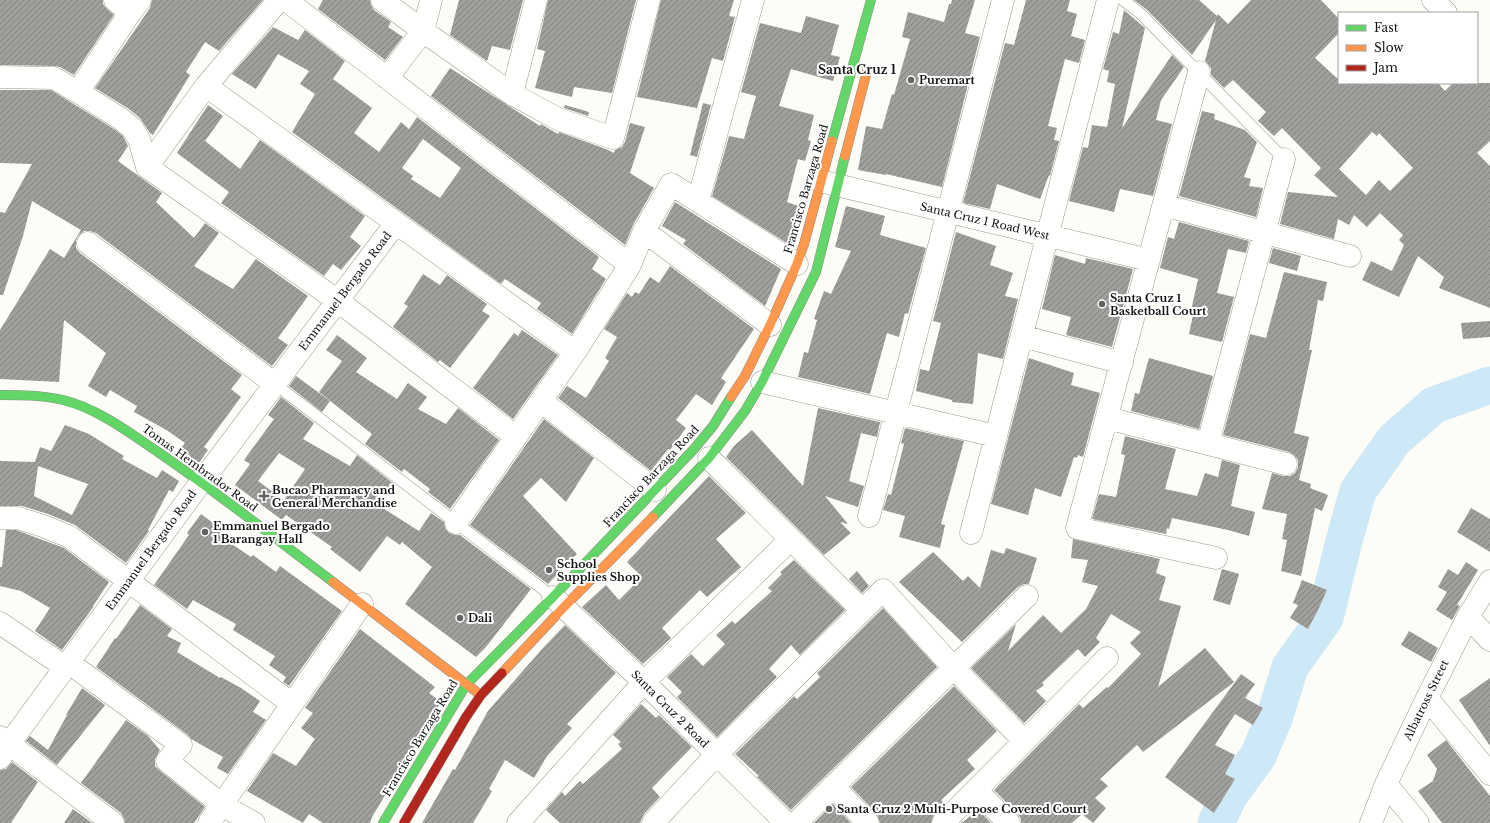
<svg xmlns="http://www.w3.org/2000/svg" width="1490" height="823" viewBox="0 0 1490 823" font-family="'Libre Baskerville',serif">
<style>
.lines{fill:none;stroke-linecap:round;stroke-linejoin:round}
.river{stroke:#cde8f7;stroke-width:37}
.building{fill:url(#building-hatch);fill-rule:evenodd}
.lane-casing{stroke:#979795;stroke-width:12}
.street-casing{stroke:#979795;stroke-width:23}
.fast-casing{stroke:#8e8d8b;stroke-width:10}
.slow-casing{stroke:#8e8d8b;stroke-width:10}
.jam-casing{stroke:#8e8d8b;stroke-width:10}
.lane{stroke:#fffffe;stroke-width:11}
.street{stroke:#fffffe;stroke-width:22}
.fast{stroke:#63d668;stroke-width:9}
.slow{stroke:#ff974d;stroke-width:9}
.jam{stroke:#b3261e;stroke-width:9}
.poi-dot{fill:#646362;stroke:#fff;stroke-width:1.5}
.labels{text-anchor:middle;stroke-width:4;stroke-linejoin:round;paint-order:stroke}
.poi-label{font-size:11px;font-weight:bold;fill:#111;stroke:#fff;text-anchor:start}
.street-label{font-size:11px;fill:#111;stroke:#fff}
.neighbourhood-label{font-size:12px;font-weight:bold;fill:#111;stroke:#fff}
</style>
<defs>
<pattern id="building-hatch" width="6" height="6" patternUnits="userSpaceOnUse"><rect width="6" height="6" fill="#a19f9c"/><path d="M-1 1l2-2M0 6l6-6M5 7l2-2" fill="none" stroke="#82807e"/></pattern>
</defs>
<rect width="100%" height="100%" fill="#fdfcf7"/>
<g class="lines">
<path class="river" d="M1216,823l13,-27 29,-40 17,-40 15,-49 35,-49 19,-77 14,-50 36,-51 40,-35 56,-20"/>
</g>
<path class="building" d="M0,0h103v4l4,5 7,6 -40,60 -14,-8 -6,-1 -54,-1z
M152,0h111l-44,51 -14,-9 -19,30 4,3 -37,60 -3,-2 -10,-15 -11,-9 -34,-21 55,-80z
M323,0h47l1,5 3,5 17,12 -3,5 15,10 -18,23 -67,-51z
M459,0h64l-13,50 -18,-4 -5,15 -37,-26z
M548,0h88l-24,93 -38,-6 -2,10 -37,-9 10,-37 -8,-2z
M661,0h73l-5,16 6,1 -12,44 -11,-3 -15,50 -60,-11z
M952,0h23l-10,33 15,4 -38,150 -56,-13v1l-28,-5 8,-44 16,3 10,-35 2,1 16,-56 -8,-2 6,-25 36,10 5,-18h2z
M1026,0h44l-3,11 10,3 -6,22 14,4 -6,23 -14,-4 -17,67 9,2 -3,12 5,1 -9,35 -1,-1 -9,24 -43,-15 -7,25 -27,-6 42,-160 9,2z
M1134,0h65l18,16 1,-2 10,10 23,-24h70l18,19v14l-24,25 24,22v3h99l7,8 8,-8h37v58l-13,12 13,13v142l-51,-20 5,-11 -26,-21 -19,41 -37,-17 9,-19 21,10 12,-26 -5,-5 4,-5 -23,-22 -13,14 -13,-12 -5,10 -11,-6 -4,20 -54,-15 8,-32 50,5 -24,-22 7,-7 -39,-40 -8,8 -16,-15 8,-9 -33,-32 -9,8 -13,-13v-7l-6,-7 11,-41 -24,35 -46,-46zM1372,132l5,4 2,-3 34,35 -23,23 -11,-11 -13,15 -27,-26z
M1124,10l21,18 -23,100 50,-73 12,12 -23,33 -5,20 16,4 -19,72 -33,-7 -6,23 -45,-11 14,-54 5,1 4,-23 15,2 8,-43 -8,-2 2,-11 -6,-2 10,-37 6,2z
M806,16l33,9 -8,30 9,2 -7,24 -42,-12 -12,37 35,9 -6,25 3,1 -6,20 -7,-2 -11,43 14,5 -11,38 -78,-49 17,-60 15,3 12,-43 -15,-4 19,-69 41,10z
M273,27l25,13 7,-10 40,31 -12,18 39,29 -18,25 25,19 22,-30 8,7 8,-12 182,140 -7,12 14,10 -34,55 -35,-25 4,-6 -36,-24 -4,5 -209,-152 23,-38 -15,-10 9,-13 -31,-17 -22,35 -24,-15zM423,139l38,29 -21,30 -29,-19 2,-3 -11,-8z
M450,68l90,58 1,-2 17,10 1,-2 47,17 8,4 1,-3 7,-3 3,-5 5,-19 15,4 -15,46 24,15 -21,37 -8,20 -194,-149z
M0,90h51l63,39 9,7 5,10 -10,15 44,32 -6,9 38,36 11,-15 14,10 -25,33 39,23 23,-30 52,37 -30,42 10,7 -16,21 -176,-133 -6,-2h-6l-6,5 -2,5v7l4,5 162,122 -11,14 10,8 -37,50 4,3 -10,14 -19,-13 6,-8 -17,-12 -34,-19 3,-6 -27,-16 -4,7 -18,-11 18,-33 -42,-33 -5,62 -59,-3v-49l50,-81 14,9 17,-28 -49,-29 -9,35 -20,59h-3v-83l5,1 27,-49 -32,-1z
M703,103l8,2 -14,52 -7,-2z
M208,105l15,11 -18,25 35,28 20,-29 105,76 -15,21 11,9 -20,24 -8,-6 -9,12 -103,-73 8,-11 -52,-39z
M565,105l24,7 -1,4 -24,-8z
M1202,111l13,3 -1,5 31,11 12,12 -13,35 7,2 -2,7 14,2 -7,29 -77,-21z
M675,202l106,67 -16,37 -82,-62 3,-4 -24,-14z
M846,206l39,10 -5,19 46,13 -18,66 -3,-1 -6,24 -12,-4 -17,61 -72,-17 6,-25 4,1 9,-33 -3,-1 10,-28 7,3 20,-43 -16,-4z
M1179,222l70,19 -3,12 -18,-4 -11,44 17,4 -12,45 -33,-8 4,-19h-3l8,-36 -38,-11 8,-31 6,2z
M956,232l40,14 -6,19 23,8 -8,23 13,3 -15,60 -25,-6 -5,51 -21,-2v-2l-36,-9 4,-22 9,2 12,-48 -8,-2z
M1273,248l28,8 -4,15 -28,-8z
M1055,255l30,9 1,-6 47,11 -21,78 -46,-12 5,-18 -29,-8z
M670,266l84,63 -33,49 5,4 -14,23 -16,-11 -20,26 10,8 -16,22 -2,-1 -17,22 -93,-73 9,-12 19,12 23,-37 -4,-3 12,-21 -13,-8 23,-36 5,4 3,-5 4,2 11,-17 9,6z
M1284,272l43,10 -4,19 -5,-1 -9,50h3l-18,83 15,4 -10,43 12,4 -1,4 18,7 -6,16 -7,-3 -14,68 -20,-5 6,-31 -5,-1 5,-25 -25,-5 10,-36 11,3h7l5,-3 3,-6v-7l-4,-5 -5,-3 -66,-17 27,-101 16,4z
M423,274l17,11 7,-10 40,29 -5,7 8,5 -40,52 -10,-8 -2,2 -45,-35 15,-21 -4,-2z
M1490,321v16l-27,2 -2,-16z
M522,330l36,25 -45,64 -40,-31 41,-55 4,3z
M337,335l30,23 -11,14 41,27 11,-16 19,14 -9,12 28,15 12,-16 41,32 -49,69 -22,-17 2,-3 -26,-20 -2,3 -37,-28 7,-10 -53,-42 23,-31 -16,-11z
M1029,358l45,15 -3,12 29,8 -17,64 -5,-2 -1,3 -3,-1 -13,40 -26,-9 -7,27 -37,-11z
M1149,358l64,18 -14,53 -68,-18 4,-18 4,1z
M296,376l34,25 -8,11 -33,-26z
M281,397l33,26 -11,16 47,27 7,-11 37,29 -16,21 41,26 12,-18 13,9 1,6 4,5 6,2h5l71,54 -45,58 -10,10 -71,-53 27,-37 -30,-25 -2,3 -13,-9 -27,36 -30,-23 2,-2 -46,-32 -4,5 -47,-35 15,-21 -6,-4 30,-41 -6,-4zM279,453l26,16 -21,31 -26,-19z
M818,408l62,14 -3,15 -16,-4 -12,48 15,5 -6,21 -33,-11 23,28 -8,-2 11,11 -27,22 -98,-98 8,-11 18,-16 51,56z
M544,419l50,39 -28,44 -25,-24 -18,18 54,58 -29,30 -78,-59z
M65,425l24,9 35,22 -2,3 35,19 5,-8 17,11 -6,11 -4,-2 -21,40 1,1 -23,32 -51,-38 -27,-11 -26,-8h-22v-45l35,1 5,-15 11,4zM38,466l50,18 -16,31 -38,-19z
M905,428l59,13 -23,83 4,1 -5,23 -41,-11 6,-21 -22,-6 5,-16 3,1 13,-51 -3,-1z
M1125,436l51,13 -11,40 32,7 8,-23 13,4 4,-17 18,5 -9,41 24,6 -6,24 -21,-6 -56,-12 -3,11 -2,-1 -1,6 -74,-15 7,-25 17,3 9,-42 -4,-1z
M709,476l37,37 -30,26 25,28 -34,30 -7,-7 -38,38 9,10 -28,26 -61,-57 24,-22 13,15 23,-23 -15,-15z
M1471,508l19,11v33l-33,-20z
M201,514l23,17 -4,5 31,21 2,-2 23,17 4,-6 62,45 -53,75 -6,-4 3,-5 -17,-12 6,-9 -42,-26 3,-6 -43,-24 -6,9 -33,-24 35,-50 -2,-2z
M6,530h10l48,18 45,34 -16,24h1l-32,44 -27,-19 15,-23 -29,-17 -21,-5v-19h2z
M1073,539l87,20 -4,14 10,4 -7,23 22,6 -23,81 47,-39 29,34 -91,70 -6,-7 -37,34 8,7 -13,12 11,10 -13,15 -11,-9 -10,9h-51v-4l-3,-5 -24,-24 85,-86 4,4 24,-21 1,1 33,-34 -11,-11 11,-11 -30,-18 -15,24 4,4 -15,15 -7,-8 -36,34 2,2 -8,6 10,10 -22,22 -53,-55 45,-44 -8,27 35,-36 18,18 25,-24 12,-23 -16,-4 6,-22 -17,-2z
M1006,548l31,10 -8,26h-5l-6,3 -56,55 -63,-60 34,-30 30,29 5,-5 12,12 11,-38 13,4z
M794,560l51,50 -45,45 -9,-10 -22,24 8,8 -60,60 -40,-40 5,-5 -15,-15 24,-23 12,12 22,-22 -9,-9 16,-14 3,3 37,-33 -4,-3 14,-14 -2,-2z
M1466,562l12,8 -21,35 3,1 -8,14 -16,-10 11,-18 -9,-5 10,-18 10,6z
M1222,569l17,5 -9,31 -17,-5z
M857,571l12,15 -7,7 -13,-14z
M1302,580l25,10 -9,20 -10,19 -18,-11 8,-13 -5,-2z
M140,605l32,24 -5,7 14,7 -4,9 43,26 1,-1 20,11 19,13 -7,11 13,8 -38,54 -11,-6 6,-11 -32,-18 -3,-4 -92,-68 19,-29 1,1z
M883,608l54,59 -146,143 -34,-33 2,-1 -24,-22 59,-58 3,3 23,-22 -3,-4z
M565,625l51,48 -49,51 5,4 -25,28 -13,22 -29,-18 -16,29 3,2 -19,32h-51l31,-54 2,1 33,-59 54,-62z
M360,629l75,58 -6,6 12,9 -69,115 -2,6h-47l-14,-9 -6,9 -56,-32 26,-38 23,13 19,-27 -14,-11 12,-15 -8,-5z
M1409,631l29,17 -7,14 -30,-17z
M1241,674l14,10 -10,14 18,10 -10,17 -18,-11 -20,31 20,10 -10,19 10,5 -21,34 -49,-36z
M1490,678v68l-31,-46z
M954,686l43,45 -30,29 8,9 -34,31 4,4 -11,10 -3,9h-51l-3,-9 -26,-27z
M82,688l23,17 -48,60 -31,-24 4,-5 18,14 19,-35h-1z
M641,704l15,14 3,-3 33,32 -40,41 8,9 -16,17 -4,9h-80l-14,-13 16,-18 3,4 15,-15 3,3 39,-35 -4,-5 3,-2 -8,-7z
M126,720l22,16 12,14 -5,9v7l4,4 46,37 -11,16h-69l-1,-5 -3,-5 -40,-30z
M1446,740l44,56v27h-48l-24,-32 15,-10 4,-12 -10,-14z
M12,762l26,20 -27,41h-11v-53l6,-1z
M833,804l18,19h-37z
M73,809l19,14h-28z
M978,809l13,14h-30l1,-2 1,1z"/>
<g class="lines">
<defs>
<path id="lane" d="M1123,0l18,14 143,145
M275,384l278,213"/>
<path id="street" d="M115,0l15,13
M286,0l344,265
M382,0l41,31 89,63 46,25 55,19 36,-138
M1433,0l13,13
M1199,72l-122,456 139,30
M0,77l54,1 24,14 43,27 11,9 7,11 8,28 191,134 178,136
M387,78l36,-47 8,-31
M206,86l369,266
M78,92l52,-79 10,-13
M512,94l24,-94
M147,167l59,-81 73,-86
M820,181l329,79
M698,201l55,-201
M1164,205l186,51
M644,231l126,94
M88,243l187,141
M1022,336l100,27
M762,382l234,54
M541,401l114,89
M1107,418l179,46
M1208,443l76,-284
M709,458l153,152
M869,516l134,-516
M0,518h18l25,8 27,11 222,167
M456,523l119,-171 55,-87 14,-34 27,-47 126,80
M971,533l137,-533
M553,597l91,85 142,141
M1468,617l22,23
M0,623l65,44
M68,662l113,83 -14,16 55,44 32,18
M1427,698l63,76
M0,737l113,86
M0,758l9,-14 181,-247 206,-274
M1386,784l32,39
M833,786l35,37
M976,790l33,33
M209,823l153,-219
M518,823l126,-141 146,-142
M653,823l63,-68 167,-165 71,78 70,73
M796,823l231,-227
M943,823l164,-165
M1371,823l15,-39 41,-86 41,-81 22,-36"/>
<path id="fast" d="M832,141l39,-141
M0,395c21,0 42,0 63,5 34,8 67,33 95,52 60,41 117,86 175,130
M653,517l56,-59 36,-47 17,-29 54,-110 29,-116
M383,823l83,-138 87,-88 141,-148 19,-23 18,-29"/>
<path id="slow" d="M845,156l22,-85
M731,397l14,-21 25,-51 27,-61 7,-20 28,-103
M333,582l145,111
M502,673l62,-66 89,-90"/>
<path id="jam" d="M404,823l62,-106 15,-22 21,-22"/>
</defs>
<use href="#lane" class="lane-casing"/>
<use href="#street" class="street-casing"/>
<use href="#fast" class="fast-casing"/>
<use href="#slow" class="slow-casing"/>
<use href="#jam" class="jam-casing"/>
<use href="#lane" class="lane"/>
<use href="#street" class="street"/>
<use href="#fast" class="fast"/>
<use href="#slow" class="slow"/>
<use href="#jam" class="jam"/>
</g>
<g class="poi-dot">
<circle cx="911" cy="80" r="4"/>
<circle cx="1102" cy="304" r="4"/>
<path d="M262 490h4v4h4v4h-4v4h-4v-4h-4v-4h4z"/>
<circle cx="205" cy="532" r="4"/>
<circle cx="549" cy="570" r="4"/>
<circle cx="460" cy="618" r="4"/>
<circle cx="829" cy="809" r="4"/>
</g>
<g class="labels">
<g class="poi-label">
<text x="919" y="84">Puremart</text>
<text x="1110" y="302">Santa Cruz 1<tspan x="1110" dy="13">Basketball Court</tspan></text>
<text x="272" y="494">Bucao Pharmacy and<tspan x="272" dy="13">General Merchandise</tspan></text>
<text x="213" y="530">Emmanuel Bergado<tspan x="213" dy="13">1 Barangay Hall</tspan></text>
<text x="557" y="568">School<tspan x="557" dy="13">Supplies Shop</tspan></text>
<text x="468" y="622">Dali</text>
<text x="837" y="813">Santa Cruz 2 Multi-Purpose Covered Court</text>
</g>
<g class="street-label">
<text transform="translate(806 189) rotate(-74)" y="4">Francisco Barzaga Road</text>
<text transform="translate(985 221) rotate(13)" y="4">Santa Cruz 1 Road West</text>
<text transform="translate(345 291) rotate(-53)" y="4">Emmanuel Bergado Road</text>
<text transform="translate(200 468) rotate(36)" y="4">Tomas Hembrador Road</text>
<text transform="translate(651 476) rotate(-47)" y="4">Francisco Barzaga Road</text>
<text transform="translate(151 550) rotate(-54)" y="4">Emmanuel Bergado Road</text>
<text transform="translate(1426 700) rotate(-64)" y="4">Albatross Street</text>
<text transform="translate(670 709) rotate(45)" y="4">Santa Cruz 2 Road</text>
<text transform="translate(420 738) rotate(-59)" y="4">Francisco Barzaga Road</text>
</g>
<g class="neighbourhood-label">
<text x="857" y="74">Santa Cruz 1</text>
</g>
</g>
<rect x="1338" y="12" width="140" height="72" fill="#ffffff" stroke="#a0a0a0"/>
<rect x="1346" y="25" width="20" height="6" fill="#63d668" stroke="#a0a0a0"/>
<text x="1374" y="32" font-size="12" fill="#111111">Fast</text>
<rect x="1346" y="45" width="20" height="6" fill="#ff974d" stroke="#a0a0a0"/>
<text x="1374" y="52" font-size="12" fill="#111111">Slow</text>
<rect x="1346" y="65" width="20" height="6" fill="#b3261e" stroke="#a0a0a0"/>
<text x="1374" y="72" font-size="12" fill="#111111">Jam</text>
</svg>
